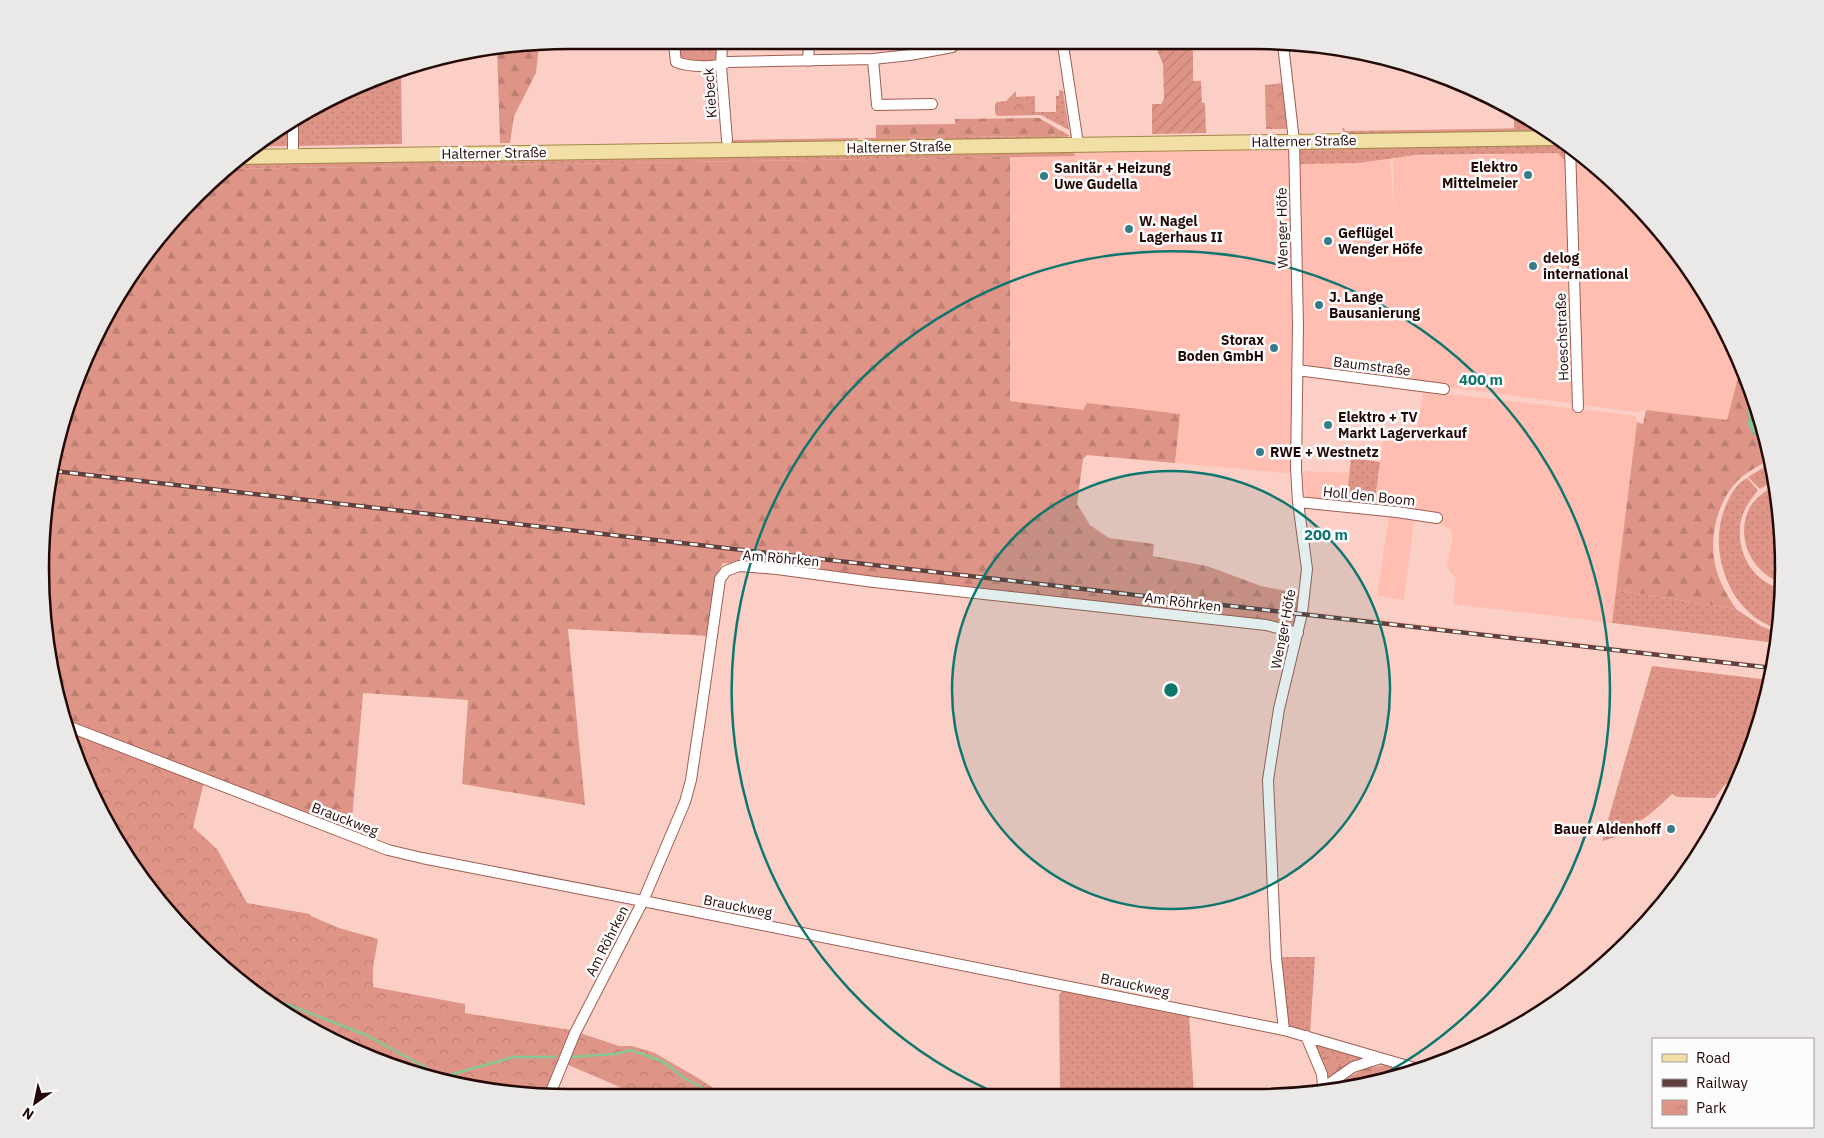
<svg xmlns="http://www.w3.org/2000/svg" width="1824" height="1138" viewBox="0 0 1824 1138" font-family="'IBM Plex Sans',sans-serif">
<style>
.built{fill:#ffbeb1}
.grass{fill:url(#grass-dots);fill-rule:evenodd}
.forest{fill:url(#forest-firs)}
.park{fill:url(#park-crowns)}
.garden{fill:url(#garden-furrows)}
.water{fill:url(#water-waves)}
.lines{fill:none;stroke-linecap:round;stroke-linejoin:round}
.stream{stroke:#87c696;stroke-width:2.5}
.minor-casing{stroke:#9e5e52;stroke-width:12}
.major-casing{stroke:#a38647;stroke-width:16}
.minor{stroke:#fff;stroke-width:10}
.major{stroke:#f1dfa6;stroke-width:14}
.rail-casing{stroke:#5f403c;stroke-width:4.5}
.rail{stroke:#fcfcfc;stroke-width:2.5;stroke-dasharray:8;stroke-linecap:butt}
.ring{fill:none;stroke:#0f766e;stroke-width:2.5}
.poi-dot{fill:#367b88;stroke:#fcfcfc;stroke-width:2}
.labels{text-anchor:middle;stroke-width:5;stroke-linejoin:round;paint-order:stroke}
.street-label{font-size:14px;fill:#230a07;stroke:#fcfcfc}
.poi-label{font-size:14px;font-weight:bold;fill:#230a07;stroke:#fcfcfc;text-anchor:start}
.rim{fill:none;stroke:#230a07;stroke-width:2.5}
.centre{fill:#0f766e;stroke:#fcfcfc;stroke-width:2.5}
.ring-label{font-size:15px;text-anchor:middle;font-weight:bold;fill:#0f766e;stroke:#fcfcfc;stroke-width:5;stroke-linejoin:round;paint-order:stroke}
</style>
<defs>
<pattern id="grass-dots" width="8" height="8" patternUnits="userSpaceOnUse" patternTransform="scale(1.25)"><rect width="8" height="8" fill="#de9587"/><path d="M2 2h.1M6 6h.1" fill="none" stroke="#be7f73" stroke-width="1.8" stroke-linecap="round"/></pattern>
<pattern id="forest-firs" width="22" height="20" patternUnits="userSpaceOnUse" patternTransform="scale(1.25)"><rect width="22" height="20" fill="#de9587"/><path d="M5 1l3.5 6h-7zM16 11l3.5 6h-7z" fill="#be7f73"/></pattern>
<pattern id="park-crowns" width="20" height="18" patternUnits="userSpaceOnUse" patternTransform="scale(1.25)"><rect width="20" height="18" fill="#de9587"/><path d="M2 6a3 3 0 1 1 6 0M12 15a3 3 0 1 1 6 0" fill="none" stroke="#be7f73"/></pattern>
<pattern id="garden-furrows" width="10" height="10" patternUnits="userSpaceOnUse" patternTransform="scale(1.25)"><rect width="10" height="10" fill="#de9587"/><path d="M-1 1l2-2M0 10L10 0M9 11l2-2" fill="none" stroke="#be7f73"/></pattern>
<pattern id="water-waves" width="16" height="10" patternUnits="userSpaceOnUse" patternTransform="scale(1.25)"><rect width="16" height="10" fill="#87c696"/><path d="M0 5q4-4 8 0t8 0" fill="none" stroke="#74a980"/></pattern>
</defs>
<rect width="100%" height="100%" fill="#fccfc6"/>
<path class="built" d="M1557,138l20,12 76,70 60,85 30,66 -4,3 -12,46 -81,-10 -9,2 -215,-28 -116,-19 -5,-6 -5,110 -10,4 -111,-10 5,-49 -97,-4 -73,-9 -1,-255 380,-6 5,76 -1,-60 100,-1 17,-9z
M1423,391l213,25 1,6 -25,201 -159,-19 3,-27 -5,-4 -4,-7 5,-27v-7l-2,-3 -12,-6 1,-5 -65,-11 10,-76 32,4z
M1303,471l46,2 -3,31 -40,-4 -3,-16z
M1389,516l25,3 -10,81 -27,-4z
M1306,611l467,54 -1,5 -467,-54z"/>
<path class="grass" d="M401,68l1,76 -103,2 -3,-3v-24z
M1059,90l4,1 6,39 -28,-15 -44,1 -2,-3v-9l2,-2 9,-1 10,-10v6l19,-1v16h21v-16h3z
M289,122v24l-35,1 21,-18z
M1342,128h2l1,3 196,-3 5,3 -199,3 -4,-3z
M1058,129l12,7 -15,3 -189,2 -3,-3 187,-2 4,-1 5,-5z
M859,138l-3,3 -124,2v-3z
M1560,144c9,3 7,16 8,25l-3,1 -1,-10 -6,-7 -142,2 -58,8 -57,1 -2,6 -1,-20 4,-1z
M1070,151l6,5 -849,13 6,-6z
M1351,458l29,4 -6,45 -28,-3z
M1771,463l4,17 -15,9 -12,-12z
M1747,478l11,12c-9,12 -18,24 -18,39 -2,26 15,55 42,59l1,16 -4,25c-50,-14 -73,-79 -53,-124 5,-11 11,-22 21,-27z
M1776,484l4,16 2,83c-30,-10 -48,-46 -32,-76 5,-9 17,-17 26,-23z
M1616,590l120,19 25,17 17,7c-1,5 -6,9 -10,9l-156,-19z
M1652,666l118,14 -4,26 -24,63 -18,17 -9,12 -38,-1 -5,-3c-15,14 -29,29 -49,34l-3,8 -18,5z
M1279,957h36l-5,78 -23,-8z
M1066,989l123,25 5,82h-134l-1,-102z
M1311,1041l53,16 -38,28zM1318,1056l29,9 -19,15z"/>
<path class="forest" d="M497,45h42l-3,28 -22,43 -4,27h-10z
M1514,113l26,15 -26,1z
M1039,118l19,11 1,3 -9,4 -174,2v-13l79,-1v-5z
M1010,157v244l73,9 4,-7 93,11 -5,49 -88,-8 -4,4 -6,45 13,21 19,13 45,6 -1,12 54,10 54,20 41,8 -6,35 -518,-62 -55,-4 -5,9 -9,64 -141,-7 17,176 -123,-21 6,-84 -105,-7 -12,138 -288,-112 -5,-13 -14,-68 -3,-103 27,-136 43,-94 38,-58 46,-52 32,-26z
M1744,372l12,27h-5l-2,18 13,29 5,2 3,11c-13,8 -28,15 -37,27 -19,23 -25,62 -15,89 4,12 11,23 18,34l-120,-19 21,-168 6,2 3,-14 81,10 12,-46z
M1317,1055l31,9 -20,17z
M1385,1065l28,6 -21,9 -55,9v-5l27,-15z"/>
<path class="park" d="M679,45h36l2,2v11l-5,4 -31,-2 -4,-13z
M1282,83l5,46h-21l-1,-44z
M1013,100h17l2,15 -33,-1 -2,-8h10z
M67,729l137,53 -11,45 24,22 30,54 63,11 1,2 28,12 39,11 -5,29v19l92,17v9l106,17 48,16h13l23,7 43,25 24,16h-86l-77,-33 -14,33h-45l-133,-36 -120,-69 -52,-46 -66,-80 -35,-60z"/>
<path class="garden" d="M1155,45h38v36h8l1,22h3l1,30 -54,1v-30h9l3,-5 -1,-35z"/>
<path class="water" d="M1751,399h5l11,49 -9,-4 -1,-7 -4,-3 -6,-11 2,-6 -2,-7z"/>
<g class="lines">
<path class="stream" d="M256,994l25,8 85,33 70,38 13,2 65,-18h41
M569,1057l46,-3 16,-4 33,12 20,16 30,16"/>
<defs>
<path id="minor" d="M1283,44l11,97 4,184 -2,144 2,33 9,67 -5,44 -23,96 -11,71 8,177 8,73
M674,45l2,17c13,5 40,6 52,0l145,-3 37,-4 42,-8v-2
M722,45l-1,21 6,74
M1063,45l15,99
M873,59l4,46 55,-1
M808,61l1,-16
M1570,146l8,261
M293,156v-36
M1297,370l147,19
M1298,502l99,10 40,6
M65,725l323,125 34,8 221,43 641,129 134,39
M1306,1036l16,38 1,13
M1316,1093l37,-26 25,-8
M550,1094l25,-61 68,-132 42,-99 6,-22 10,-67 19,-134 6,-8 13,-5 38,3 97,13 392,43 32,8"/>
<path id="major" d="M242,157l1315,-19"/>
</defs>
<use href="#minor" class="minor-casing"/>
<use href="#major" class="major-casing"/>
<use href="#minor" class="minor"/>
<use href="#major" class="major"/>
<defs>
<path id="rail" d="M54,471l1718,197"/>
</defs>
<use href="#rail" class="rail-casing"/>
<use href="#rail" class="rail"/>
</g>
<circle cx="1171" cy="690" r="219" fill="#0f766e" fill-opacity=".12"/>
<g class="ring">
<circle cx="1171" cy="690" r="219"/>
<path d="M1003 1096A439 439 0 1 1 1363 1085"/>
</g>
<g class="poi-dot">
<circle cx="1528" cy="175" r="5"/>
<circle cx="1044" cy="176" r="5"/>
<circle cx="1129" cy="229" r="5"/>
<circle cx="1328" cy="241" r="5"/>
<circle cx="1533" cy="266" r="5"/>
<circle cx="1319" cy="305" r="5"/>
<circle cx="1274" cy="348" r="5"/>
<circle cx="1328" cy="425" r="5"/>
<circle cx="1260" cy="452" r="5"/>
<circle cx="1671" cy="829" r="5"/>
</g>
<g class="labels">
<g class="street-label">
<text transform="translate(710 93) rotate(-94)" y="5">Kiebeck</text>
<text transform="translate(1304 141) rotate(-1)" y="5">Halterner Straße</text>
<text transform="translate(899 147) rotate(-1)" y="5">Halterner Straße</text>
<text transform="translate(494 153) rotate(-1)" y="5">Halterner Straße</text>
<text transform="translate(1282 228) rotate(-91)" y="5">Wenger Höfe</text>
<text transform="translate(1562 337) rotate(-92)" y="5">Hoeschstraße</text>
<text transform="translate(1372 366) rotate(7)" y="5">Baumstraße</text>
<text transform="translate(1369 496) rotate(6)" y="5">Holl den Boom</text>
<text transform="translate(781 558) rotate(5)" y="5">Am Röhrken</text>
<text transform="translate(1183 602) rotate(7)" y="5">Am Röhrken</text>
<text transform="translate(1283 629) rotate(-79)" y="5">Wenger Höfe</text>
<text transform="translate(345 819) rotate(21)" y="5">Brauckweg</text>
<text transform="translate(738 906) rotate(11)" y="5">Brauckweg</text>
<text transform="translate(607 941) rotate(-63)" y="5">Am Röhrken</text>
<text transform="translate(1135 985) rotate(12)" y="5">Brauckweg</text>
</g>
<g class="poi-label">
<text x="1518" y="172" text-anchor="end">Elektro<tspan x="1518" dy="16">Mittelmeier</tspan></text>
<text x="1054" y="173">Sanitär + Heizung<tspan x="1054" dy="16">Uwe Gudella</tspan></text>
<text x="1139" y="226">W. Nagel<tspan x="1139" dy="16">Lagerhaus II</tspan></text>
<text x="1338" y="238">Geflügel<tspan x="1338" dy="16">Wenger Höfe</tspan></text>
<text x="1543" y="263">delog<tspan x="1543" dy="16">international</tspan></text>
<text x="1329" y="302">J. Lange<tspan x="1329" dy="16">Bausanierung</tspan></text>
<text x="1264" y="345" text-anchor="end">Storax<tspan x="1264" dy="16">Boden GmbH</tspan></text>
<text x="1338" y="422">Elektro + TV<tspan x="1338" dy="16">Markt Lagerverkauf</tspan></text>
<text x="1270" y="457">RWE + Westnetz</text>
<text x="1661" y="834" text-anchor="end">Bauer Aldenhoff</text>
</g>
</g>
<path d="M0 0H1824V1138H0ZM569 49H1255A520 520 0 0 1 1775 569V569A520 520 0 0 1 1255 1089H569A520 520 0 0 1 49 569V569A520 520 0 0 1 569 49Z" fill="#ebe9e8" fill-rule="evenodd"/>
<path class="rim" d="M569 49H1255A520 520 0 0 1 1775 569V569A520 520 0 0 1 1255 1089H569A520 520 0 0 1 49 569V569A520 520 0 0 1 569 49Z"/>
<circle cx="1171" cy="690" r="8" class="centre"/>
<g class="ring-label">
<text x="1481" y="385">400 m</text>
<text x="1326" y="540">200 m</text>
</g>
<rect x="1652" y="1038" width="162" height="90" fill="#fcfcfc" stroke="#a59b9a"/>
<rect x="1662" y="1054" width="25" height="8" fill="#f1dfa6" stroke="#a59b9a"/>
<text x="1696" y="1063" font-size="15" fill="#230a07">Road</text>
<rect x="1662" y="1079" width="25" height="8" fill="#5f403c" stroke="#a59b9a"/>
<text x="1696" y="1088" font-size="15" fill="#230a07">Railway</text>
<rect x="1662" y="1100" width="25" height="15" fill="url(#park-crowns)" stroke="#a59b9a"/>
<text x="1696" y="1113" font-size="15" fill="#230a07">Park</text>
<g transform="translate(35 1103) rotate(213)" stroke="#fcfcfc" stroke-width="4" paint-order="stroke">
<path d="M0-4L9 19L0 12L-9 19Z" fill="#230a07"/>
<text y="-8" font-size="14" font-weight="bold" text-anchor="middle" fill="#230a07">N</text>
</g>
</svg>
